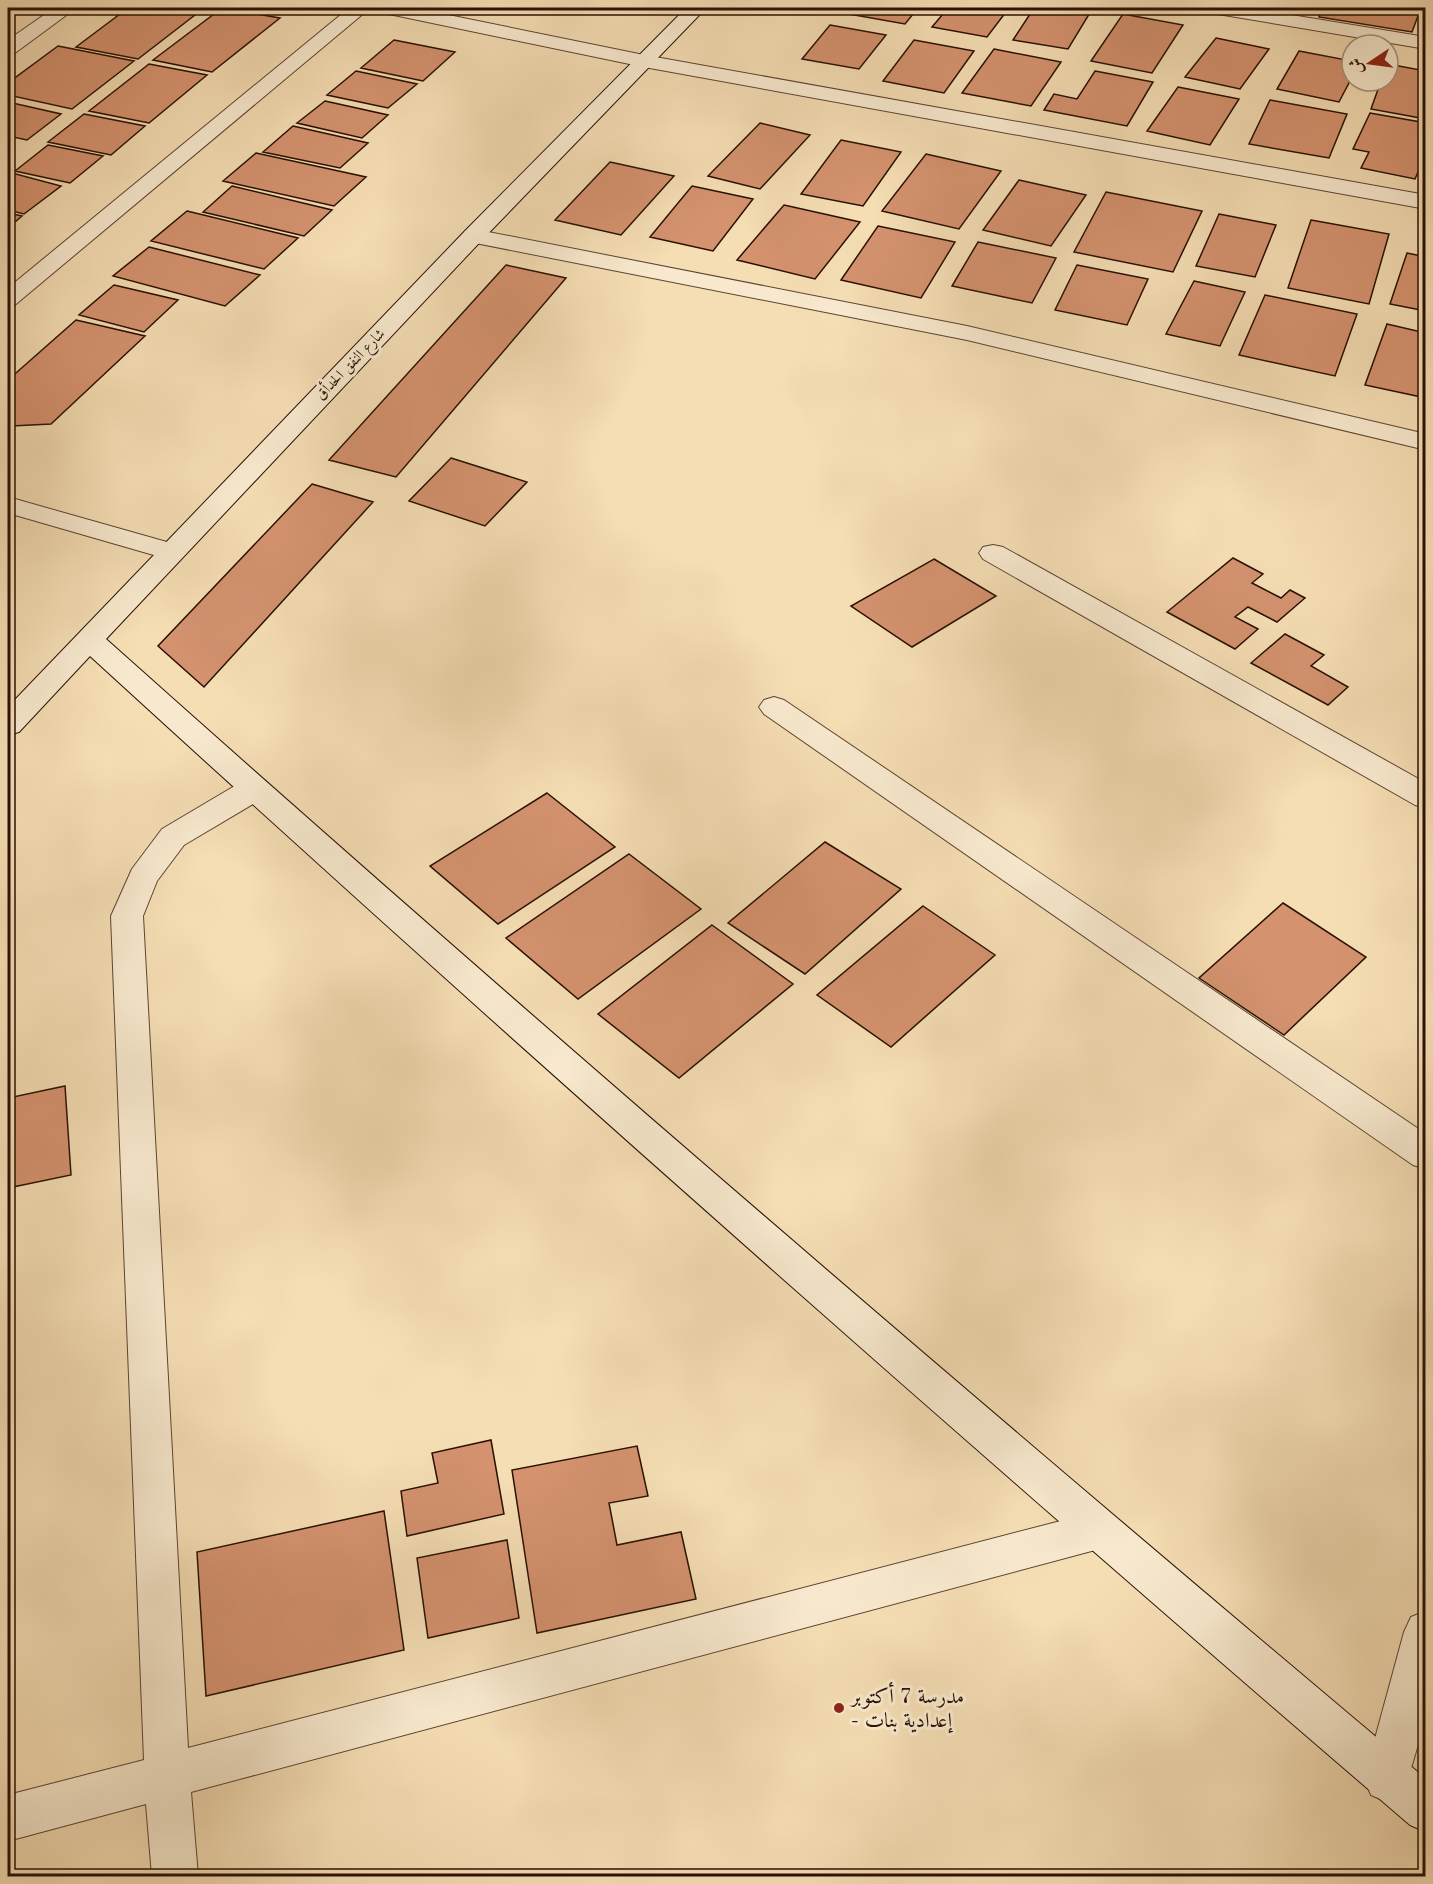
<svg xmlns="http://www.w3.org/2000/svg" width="1433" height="1884" viewBox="0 0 1433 1884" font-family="'Old Standard TT',Amiri,serif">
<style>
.building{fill:#d4926f;stroke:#291004;stroke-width:1.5}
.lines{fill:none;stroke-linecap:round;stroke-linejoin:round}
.street-casing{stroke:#5c4330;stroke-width:2}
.secondary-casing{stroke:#291004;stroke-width:2}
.street{fill:#f8e9ce;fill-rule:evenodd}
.secondary{fill:#f8e9ce;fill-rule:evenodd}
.poi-dot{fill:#8f2418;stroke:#f8e9ce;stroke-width:2}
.labels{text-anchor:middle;stroke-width:6;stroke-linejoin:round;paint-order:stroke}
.far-street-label{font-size:15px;fill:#291004;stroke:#f8e9ce}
.near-poi-label{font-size:21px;fill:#291004;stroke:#f8e9ce;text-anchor:start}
</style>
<rect width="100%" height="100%" fill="#f5ddb4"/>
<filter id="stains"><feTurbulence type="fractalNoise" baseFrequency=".00333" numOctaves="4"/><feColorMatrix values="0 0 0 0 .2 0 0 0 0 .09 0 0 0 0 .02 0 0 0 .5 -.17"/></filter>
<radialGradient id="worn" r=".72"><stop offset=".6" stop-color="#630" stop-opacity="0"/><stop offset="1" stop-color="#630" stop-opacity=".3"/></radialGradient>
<path class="building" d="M128,8h76l-66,51 -62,-12z
M222,8l58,10 -68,54 -59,-12z
M847,8h71l-13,16 -62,-11z
M948,8h61l-22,29 -55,-10z
M1034,8h36l21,3 -23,38 -55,-9z
M1323,8h98l-9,24 -93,-15z
M1123,14l60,11 -31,48 -61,-12z
M830,25l56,10 -27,34 -57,-10z
M1216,38l53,11 -29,40 -55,-12z
M394,40l61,12 -32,29 -62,-13z
M914,40l60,11 -30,42 -61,-12z
M58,46l76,15 -62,48 -64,-14v-12z
M994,49l67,13 -30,44 -69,-13z
M1299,51l53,10v16l-13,25 -62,-13z
M149,64l58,11 -58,48 -60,-12z
M1388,64l38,7v48l-55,-10 10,-28h7z
M356,71l61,13 -29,24 -61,-13z
M1095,71l58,11 -26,44 -83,-16 10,-16 23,5z
M1178,87l61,12 -29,46 -63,-14z
M1270,100l77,14 -18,44 -80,-14z
M325,101l63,14 -26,23 -65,-15z
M8,102l53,12 -34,26 -19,-4z
M1370,113l56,10v31l-11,25 -54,-11 8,-16 -16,-3z
M84,114l61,12 -34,29 -63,-13z
M760,123l50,12 -50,54 -52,-13z
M293,126l75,17 -28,25 -77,-16z
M841,140l60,12 -38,54 -62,-12z
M48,145l55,11 -33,27 -55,-12z
M256,153l110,24 -32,29 -111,-25z
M926,154l75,17 -42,58 -77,-18z
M610,162l64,14 -53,59 -66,-15z
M12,173l49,13 -37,28 -16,-4v-33z
M1019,180l67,15 -35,51 -68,-16z
M232,186l100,24 -28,26 -101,-24z
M692,186l61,13 -40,52 -63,-14z
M1106,192l96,19 -29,61 -99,-20z
M784,205l76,17 -45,57 -78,-19z
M187,211l111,27 -34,31 -113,-28z
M8,213l14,3 -14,12z
M1219,214l57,11 -21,52 -59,-11z
M1311,220l78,14 -20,70 -81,-16z
M878,226l77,16 -34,56 -80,-18z
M978,242l78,16 -24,45 -80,-17z
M149,247l111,28 -35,31 -112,-30z
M1407,253l19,4v54l-36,-7z
M506,265l60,13 -170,199 -67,-17z
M1077,265l71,14 -21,46 -72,-15z
M1194,281l51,11 -25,54 -54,-12z
M114,285l64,15 -34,32 -65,-17z
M1265,295l92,19 -22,62 -96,-21z
M76,320l69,16 -94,88 -40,2 -3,4v-50z
M1387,324l39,9v65l-61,-13z
M451,458l76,24 -42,44 -76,-25z
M312,484l61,18 -169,185 -46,-41z
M1233,558l30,16 -11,9 29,15 9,-8 15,8 -28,24 -29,-15 -13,10 23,12 -23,20 -68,-37z
M934,559l62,37 -84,51 -61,-41z
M1285,634l39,21 -13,11 37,21 -20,18 -77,-42z
M547,793l68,54 -117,77 -68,-58z
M825,842l76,47 -96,85 -77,-51z
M629,854l72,55 -123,90 -72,-61z
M1283,903l83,54 -82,78 -85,-57z
M923,906l72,49 -104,92 -74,-52z
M712,925l81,59 -114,94 -81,-64z
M65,1086l6,89 -63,13v-90z
M491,1440l13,74 -97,22 -6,-45 37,-8 -6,-30z
M637,1446l11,50 -39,7 8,42 64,-13 15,67 -159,34 -25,-163z
M384,1511l20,139 -198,46 -9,-144z
M507,1540l12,78 -91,20 -11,-80z"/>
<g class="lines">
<defs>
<path id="street" d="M54,8h22l-61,45 -7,2v-15z
M349,8h21l-354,296 -8,2v-18z
M379,8h35l230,47 782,140v14l-782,-142 -255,-53z
M1208,8h41l177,29v12l-208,-35z
M473,229l494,97 459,108v16l-459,-110 -502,-99 -3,-5 3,-5z
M8,497l173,49 4,6 -4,6 -10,2 -163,-47z
M993,545l10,2 423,236v25l-11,-3 -432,-246 -4,-6 4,-6z
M774,697l10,3 642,434v35l-13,-4 -649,-451 -5,-7 5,-7z
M254,778l11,3 4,8 -4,8 -81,48 -27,36 -14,35 45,832 911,-237 15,6 6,14 -6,14 -923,247 7,84h-46l-6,-72 -138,37v-46l136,-35 -33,-844 21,-47 30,-40 81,-48z
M1426,1611v107l-23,77 -16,7 -16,-7 -7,-16 40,-147 7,-15z"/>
<path id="secondary" d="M686,8h20l-225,233 -375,398c433,387 875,766 1320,1140v53l-16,-7c-446,-383 -886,-772 -1320,-1169l-71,76 -11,3v-28l457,-476z"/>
</defs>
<use href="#street" class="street-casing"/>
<use href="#secondary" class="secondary-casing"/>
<use href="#street" class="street"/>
<use href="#secondary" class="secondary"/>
</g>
<circle class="poi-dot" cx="839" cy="1708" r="6"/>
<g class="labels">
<g class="far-street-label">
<text transform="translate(350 364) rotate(-46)" y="5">شارع النفق الحدأق</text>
</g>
<g class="near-poi-label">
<text x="851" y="1703">مدرسة 7 أكتوبر<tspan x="851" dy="24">- إعدادية بنات</tspan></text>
</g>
</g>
<rect width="1433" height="1884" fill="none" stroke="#f5ddb4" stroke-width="30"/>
<rect x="9" y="9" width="1415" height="1866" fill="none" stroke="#291004" stroke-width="3"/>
<rect x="15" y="15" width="1403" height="1854" fill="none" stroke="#291004" stroke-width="1.5"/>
<g transform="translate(1370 63) rotate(257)"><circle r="28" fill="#f8e9ce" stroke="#a5927d" stroke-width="1.5"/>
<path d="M0-4.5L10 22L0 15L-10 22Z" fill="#8f2418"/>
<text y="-9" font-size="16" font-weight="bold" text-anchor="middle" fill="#291004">ش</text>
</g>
<rect width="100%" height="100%" filter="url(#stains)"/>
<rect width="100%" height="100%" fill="url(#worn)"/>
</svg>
